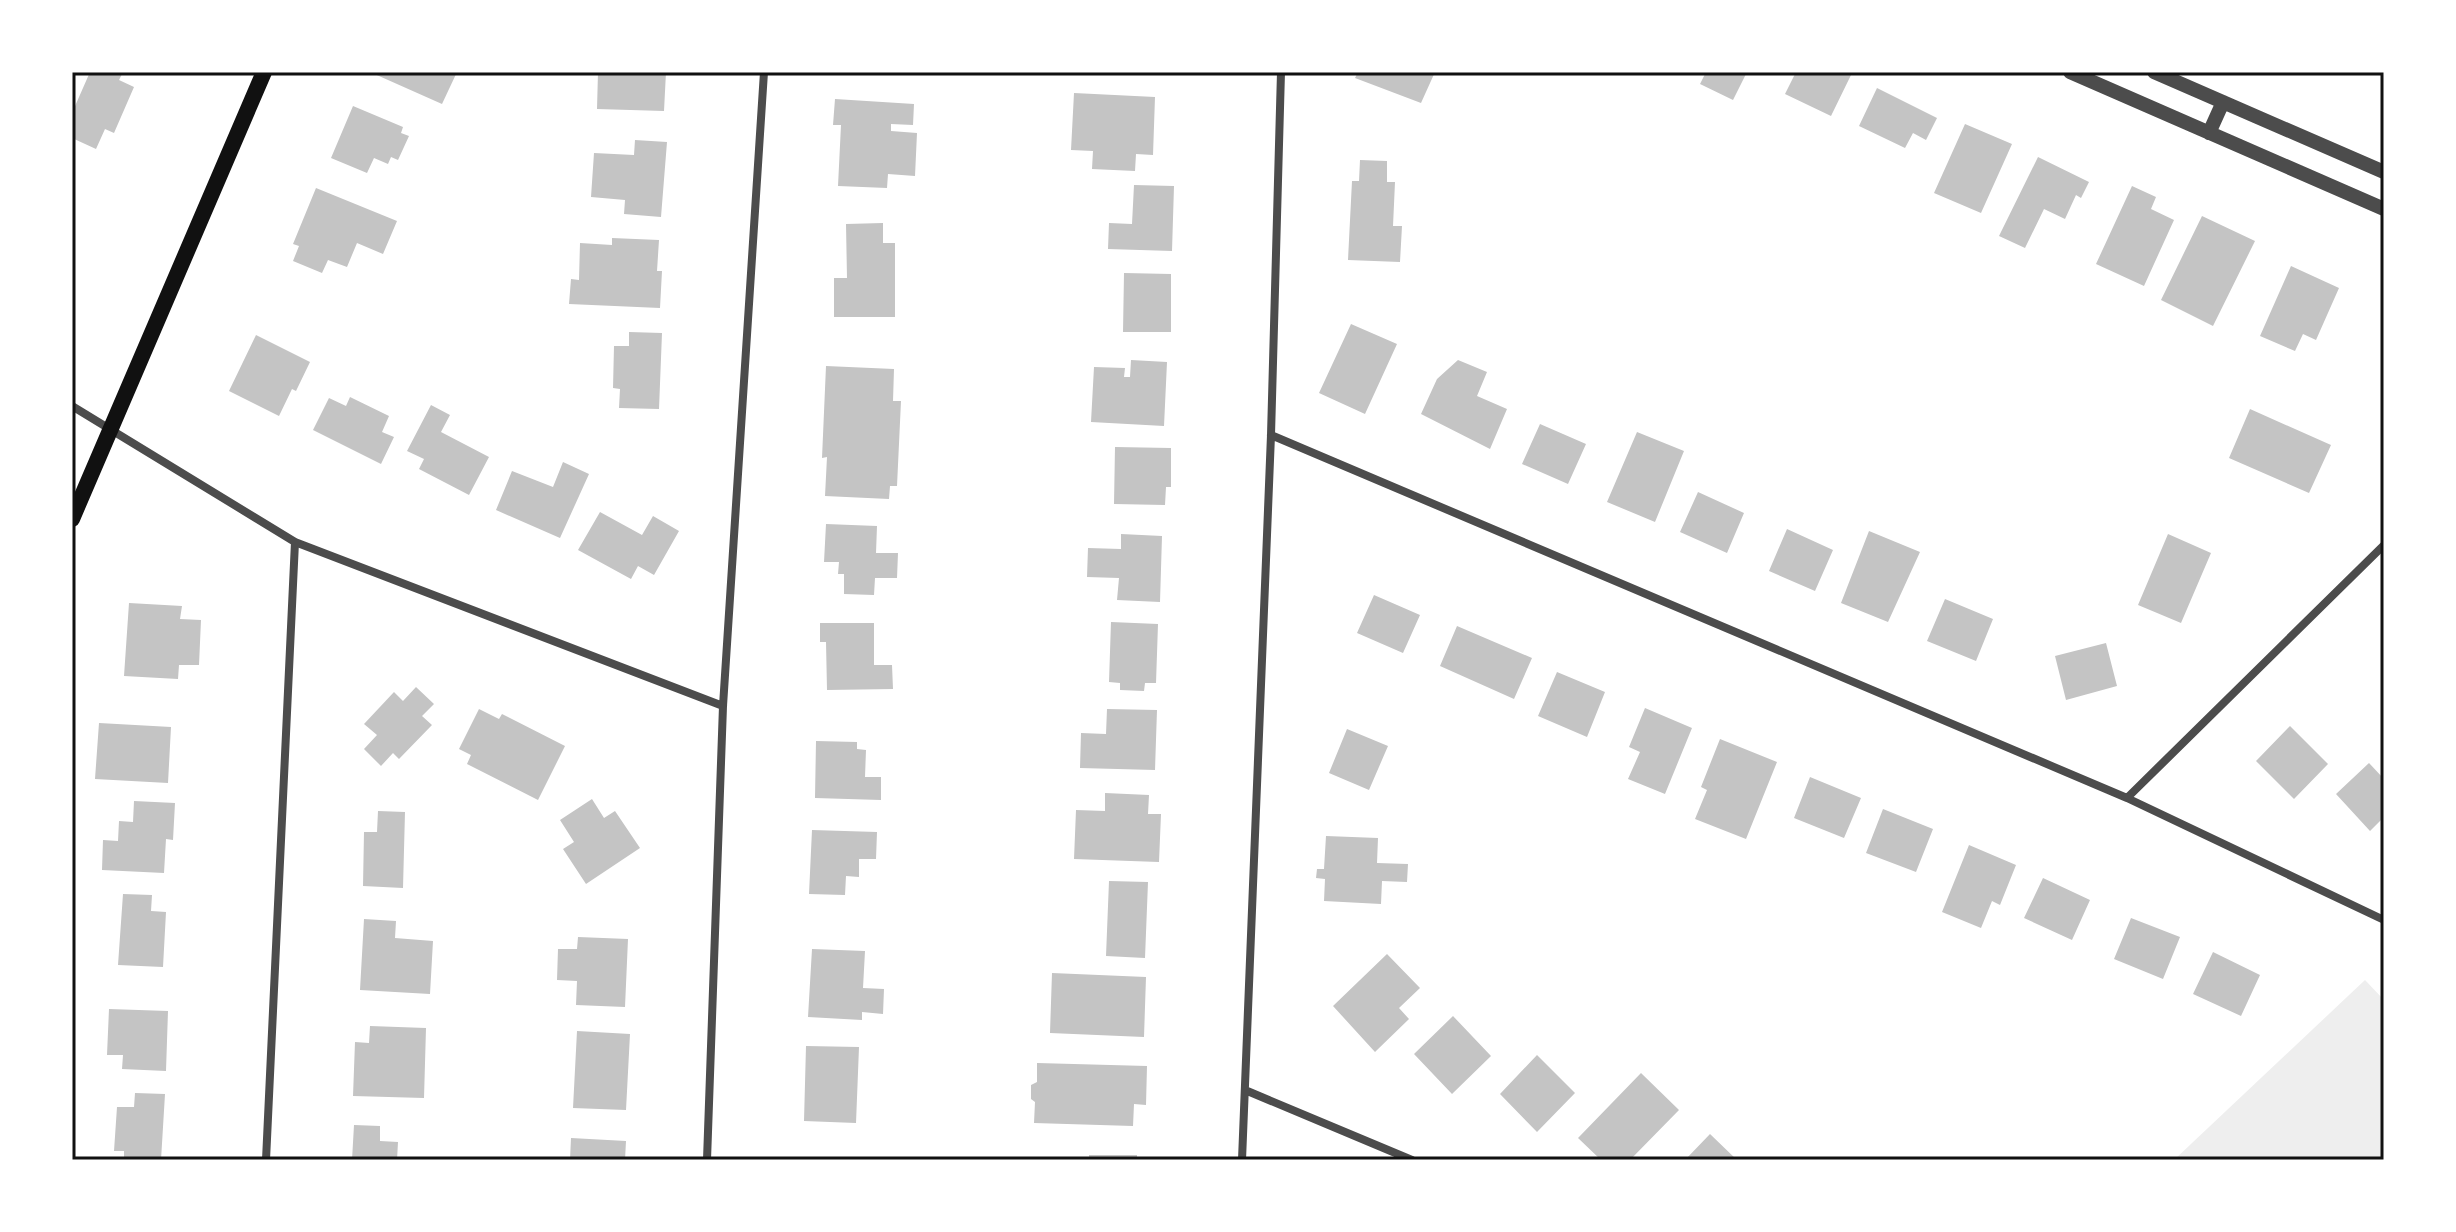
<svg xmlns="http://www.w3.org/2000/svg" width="2456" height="1232" viewBox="0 0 2456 1232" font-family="'Alegreya Sans',sans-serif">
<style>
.green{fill:#eee}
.building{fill:#c4c4c4}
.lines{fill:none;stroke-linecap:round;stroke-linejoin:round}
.minor{stroke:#4c4c4c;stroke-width:8}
.tertiary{stroke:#4c4c4c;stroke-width:14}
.secondary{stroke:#111;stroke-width:16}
.neatline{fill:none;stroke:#111;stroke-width:3}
</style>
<rect width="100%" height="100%" fill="#fff"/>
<path class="green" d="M2365,980l19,20v160h-210z"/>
<path class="building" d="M90,72h33l-4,8 15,7 -20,46 -9,-4 -9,20 -24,-11v-25z
M370,72h87l-15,32z
M598,72h68l-2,39 -67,-2z
M1358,72h77l-14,31 -66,-25z
M1706,72h41l-14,28 -33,-16z
M1796,72h48l7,3 -20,41 -46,-22z
M1877,88l60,30 -11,22 -13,-7 -8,15 -46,-22z
M1074,93l81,4 -2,58 -17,-1 -1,17 -43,-2 1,-18 -22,-1z
M835,99l79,5 -1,21 -22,-1v7l26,2 -2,43 -27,-2 -1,14 -49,-2 3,-61h-8z
M353,106l50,21 -2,6 8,3 -11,24 -7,-3 -3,7 -14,-6 -7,15 -36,-15z
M1965,124l47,20 -31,69 -47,-20z
M635,140l32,2 -6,75 -37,-3 1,-14 -34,-3 3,-44 40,2z
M2038,157l51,25 -8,16 -5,-3 -11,24 -21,-10 -19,39 -26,-12z
M1360,160l27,1v21h8l-2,44h9l-2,36 -52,-2 4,-79h7z
M1134,185l40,1 -2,65 -64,-2 1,-26 23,1z
M2132,186l24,11 -5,12 23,11 -30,66 -48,-22z
M316,188l81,33 -14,33 -26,-11 -10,24 -19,-7 -6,13 -29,-12 6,-15 -6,-2z
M2202,216l53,25 -42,85 -52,-26z
M883,223v20h12v74h-61v-39h13l-1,-54z
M612,238l47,2 -2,31h5l-2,37 -91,-4 2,-25 8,1 1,-37 32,2z
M2291,266l48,22 -23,52 -13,-6 -8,17 -35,-15z
M1124,273l47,1v58h-48z
M1351,324l46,20 -32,70 -46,-21z
M629,332l33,1 -3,76 -40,-1 1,-19 -7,-1 1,-42h15z
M256,335l54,27 -14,29 -4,-2 -13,27 -50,-25z
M1131,360l36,2 -3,64 -73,-4 3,-55 31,1 -1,9h6z
M1458,360l29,12 -10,24 30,13 -17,40 -69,-35 16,-35z
M826,366l68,3 -1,32h8l-4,85h-7l-1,13 -64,-3 2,-39 -5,1z
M350,397l39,19 -7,16 12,5 -13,27 -68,-34 16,-32 17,8z
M431,405l19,10 -9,17 48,25 -20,38 -50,-26 5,-10 -17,-8z
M2250,409l81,36 -22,48 -80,-35z
M1540,424l46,20 -18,40 -46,-20z
M1637,432l47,19 -29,71 -48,-20z
M1115,447l56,1v39h-5l-1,18 -51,-1z
M563,462l26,12 -29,64 -64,-28 16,-39 41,16z
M1698,492l46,21 -17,40 -47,-21z
M600,512l42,23 11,-19 26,15 -25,44 -16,-9 -7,13 -53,-29z
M826,524l51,2 -1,27h22l-1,25h-22l-1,17 -30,-1v-20h-6l1,-12h-15z
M1787,529l46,21 -18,41 -46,-20z
M1869,531l51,21 -32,70 -47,-19z
M1121,534l41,2 -2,66 -43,-2 2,-22 -32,-1 1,-29 33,1z
M2168,534l43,19 -30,70 -43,-18z
M1374,595l46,20 -17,38 -46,-20z
M1945,599l48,20 -17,42 -49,-20z
M129,603l53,3 -2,13 21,1 -2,45h-20l-1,14 -54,-3z
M1111,622l47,2 -2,59h-11l-1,8 -24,-1v-7l-11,-1z
M820,623h54v42h18l1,24 -66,1 -1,-48h-6z
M1457,626l75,32 -18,41 -74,-33z
M2106,643l11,43 -51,14 -11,-44z
M1557,672l48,20 -18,45 -49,-21z
M416,687l18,17 -12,12 10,9 -33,34 -6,-6 -12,13 -17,-17 13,-14 -13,-11 30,-32 9,9z
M1645,708l47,20 -27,66 -37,-15 12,-27 -11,-5z
M479,709l20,10 3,-5 63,32 -27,54 -71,-36 4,-9 -12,-6z
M1107,709l50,1 -2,60 -75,-2 1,-35 25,1z
M99,723l72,4 -3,56 -73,-4z
M2290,726l38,38 -34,35 -38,-38z
M1347,729l41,17 -19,44 -40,-17z
M1720,739l57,23 -31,77 -51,-20 12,-29 -6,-3z
M816,741l41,1v7l9,1 -1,27h16v23l-66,-2z
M2369,763l15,16v38l-14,14 -34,-37z
M1810,777l51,21 -17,40 -50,-20z
M1105,793l44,2 -1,19h13l-2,48 -85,-3 2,-49 29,1z
M592,799l12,19 11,-7 25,37 -54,36 -23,-35 11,-7 -14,-22z
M134,801l41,2 -2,37 -7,-1 -2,34 -62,-3 1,-30 15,1 1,-20 14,1z
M1883,809l50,20 -17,43 -50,-19z
M378,811l27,1 -2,76 -40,-2 1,-54h13z
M812,830l65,2 -1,27h-17v18l-13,-1 -1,19 -36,-1z
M1326,836l52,2 -1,25 31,1 -1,18 -25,-1 -1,23 -57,-3 1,-22 -9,-1 1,-9h7z
M1969,845l47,20 -16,40 -8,-4 -11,27 -39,-16z
M2043,878l47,22 -18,40 -48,-22z
M1109,881l39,1 -3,76 -39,-2z
M123,894l29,1 -1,16 15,1 -3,55 -45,-2z
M2131,918l49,19 -17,42 -49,-20z
M364,919l32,2 -1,17 38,3 -3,53 -70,-4z
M578,937l50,2 -3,68 -49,-2 1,-24 -20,-1 1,-31h19z
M812,949l53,2 -2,37 21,1 -1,25 -21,-2v8l-54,-3z
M2213,952l47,23 -19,41 -48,-22z
M1387,954l33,34 -21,20 10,11 -34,33 -42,-46z
M1052,973l94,4 -2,60 -94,-4z
M109,1009l59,2 -2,60 -44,-2 1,-14h-16z
M1453,1016l38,40 -39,38 -38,-40z
M370,1026l56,2 -2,70 -71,-2 2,-54 14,1z
M577,1031l53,3 -4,76 -53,-2z
M806,1046l53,1 -3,76 -52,-2z
M1537,1055l38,38 -38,39 -37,-38z
M1037,1063l110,3 -1,39 -12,-1 -1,22 -99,-3 1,-21 -4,-3v-14l6,-3z
M1641,1073l38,37 -49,50h-29l-23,-22z
M135,1093l30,1 -4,66h-37v-9h-10l3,-44h17z
M354,1125l26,1v15l18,1 -1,18h-45z
M1710,1134l27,26h-52z
M571,1138l55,3 -1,19h-55z
M1089,1155h48v5h-48z"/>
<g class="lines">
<path class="minor" d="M72,406l223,136 428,164
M1271,435l856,363 257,122
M2127,798l257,-253
M1245,1090l167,70
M266,1160l29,-618
M707,1160l16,-454 41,-634
M1242,1160l29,-725 10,-363"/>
<path class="tertiary" d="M2070,72l314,137
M2154,72l230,100
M2209,133l14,-31"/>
<path class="secondary" d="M72,519l192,-447"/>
</g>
<rect width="2456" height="1232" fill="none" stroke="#ffffff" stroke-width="148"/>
<rect x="74" y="74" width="2308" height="1084" class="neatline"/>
</svg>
